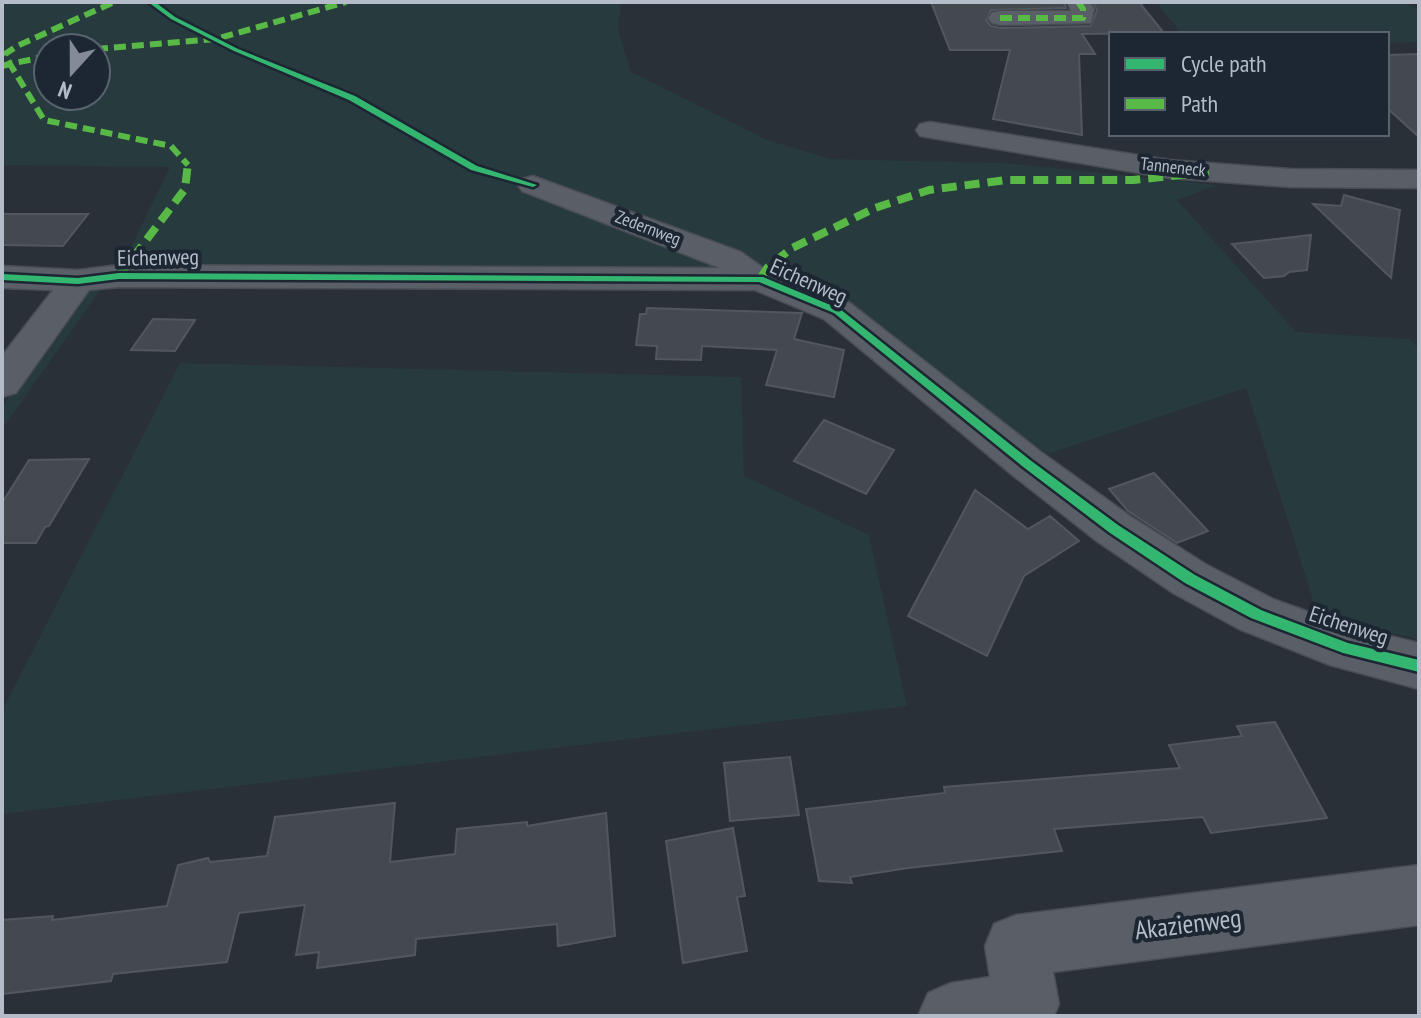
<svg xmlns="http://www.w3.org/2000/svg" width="1421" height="1018" viewBox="0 0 1421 1018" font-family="'PT Sans Narrow',sans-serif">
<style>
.green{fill:#273a3e;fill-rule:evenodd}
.building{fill:#444950;stroke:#52575f;stroke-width:2}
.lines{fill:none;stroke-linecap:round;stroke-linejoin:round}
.minor-casing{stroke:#484c53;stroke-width:3}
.minor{fill:#5a5e66;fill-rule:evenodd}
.quiet-far1{stroke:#58b947;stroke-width:6;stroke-dasharray:12 6;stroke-linecap:butt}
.quiet{stroke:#58b947;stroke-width:8;stroke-dasharray:15 8;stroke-linecap:butt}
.cycleway-casing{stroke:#1d2633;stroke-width:5}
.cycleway{fill:#33b770;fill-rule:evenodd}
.labels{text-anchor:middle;stroke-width:8;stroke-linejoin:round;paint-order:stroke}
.far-street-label{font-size:18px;fill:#b4bcc9;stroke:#1d2633}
.street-label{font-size:22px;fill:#b4bcc9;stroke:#1d2633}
.near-street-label{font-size:26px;fill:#b4bcc9;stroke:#1d2633}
</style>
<rect width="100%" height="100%" fill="#2a3038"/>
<path class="green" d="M2,2h619l-3,28 13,42 136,68 64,19 172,4 214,22 -40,15 119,132 113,7 10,10v290l-100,-20 -73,-231 -198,66 -152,-106 -51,-43 -66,-38 -202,6 -459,1 52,-107 -168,-2zM48,48h48v48h-48z
M1156,2h249l14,8v32l-32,1v-9h-205z
M103,286l-101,143v-22l80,-110 9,-8z
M180,363l561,14 3,99 125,59 38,171 -905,108v-103z"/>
<path class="building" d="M931,2h133l2,6 -75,2 -5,10 5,6 9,2 91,-2 6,-16 -4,-8h46l25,31 -82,1 13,20h-16l3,81 -89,-16 17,-69h-60z
M1419,54v83l-32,-29v-53z
M1344,195l56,15 -9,68 -78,-74 28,2z
M2,214h86l-25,32 -61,-1z
M1311,235l-4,35 -18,2 -5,4 -20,2 -32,-34z
M647,308l155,5 -8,26 50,11 -10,47 -68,-12 11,-35 -75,-4 -1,14 -45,-1 1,-13 -21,-1 4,-31h6z
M153,319l42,1 -20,31 -44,-1z
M824,420l70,30 -28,44 -72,-33z
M89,459l-40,67 -4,1 -9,16h-34v-40l27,-43z
M1154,473l54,58 -31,12 -49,-32 -19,-22z
M975,490l53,39 22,-13 29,25 -55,35 -37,80 -79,-40z
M1275,722l52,96 -116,15 -8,-16 -149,12 8,22 -154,17 -58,9 2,6 -33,-2 -13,-72 139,-16 -1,-6 236,-19 -11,-23 73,-9 -5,-10z
M790,757l9,58 -69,6 -6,-58z
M395,803l-5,59 65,-8 2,-25 70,-7v4l79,-13 9,123 -57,10 -1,-22 -141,15 -1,16 -98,13 2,-16 -23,3 9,-50 -66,8 -12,49 -114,12 -2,7 -109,13v-74l51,-4 -1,4 115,-14 11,-41 30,-7 2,4 57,-6 8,-39z
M733,828l12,68 -8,1 10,54 -64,12 -17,-122z"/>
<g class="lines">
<defs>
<path id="minor" d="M1067,2h23l4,7 -3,14 -91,2 -8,-2 -4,-5 4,-5 8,-2h71z
M930,122l239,38 121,9 129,1v18l-129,-1 -121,-9 -249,-42 -4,-6 4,-6z
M533,176l208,76 25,18 84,33 191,149 89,64 77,49 66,34 75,27 71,17v46l-89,-24 -91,-36 -66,-36 -75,-51 -87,-68 -187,-155 -69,-29 -636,-3 -30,3 -73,103 -14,4v-41l51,-66 -51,-2v-22l76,4 41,-5 601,3 -198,-77 -4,-6 4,-6z
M1419,865v60l-366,47 6,32 -5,12h-136l10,-23 23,-10 39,-6 -5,-31 9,-22 22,-9z"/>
</defs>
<use href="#minor" class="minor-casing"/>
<use href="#minor" class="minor"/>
<path class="quiet-far1" d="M1000,18h83v-9l-5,-7
M96,49l120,-10 130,-37
M48,56l-38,8 34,56 127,26 17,19
M2,66l8,-2 -5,-10 12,-8 97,-44"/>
<path class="quiet" d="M119,276l66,-87 3,-26
M760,279l8,-12 24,-19 83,-40 54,-18 77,-10h127l77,-8"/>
<defs>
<path id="cycleway" d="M148,2h7l20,15 63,32 117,47 122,70 60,19 -4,2 -62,-17 -122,-70 -115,-49 -63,-32z
M119,273l644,4 77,32 190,151 88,65 77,50 66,35 87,33 71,17v12l-76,-19 -92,-35 -66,-35 -75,-50 -88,-67 -188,-153 -75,-31 -640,-3 -41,5 -76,-4v-6l76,4z"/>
</defs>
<use href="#cycleway" class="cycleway-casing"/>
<use href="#cycleway" class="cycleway"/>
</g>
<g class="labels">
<g class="far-street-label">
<text transform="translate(1173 167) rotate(6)" y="6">Tanneneck</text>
<text transform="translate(648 228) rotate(21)" y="6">Zedernweg</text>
</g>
<g class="street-label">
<text transform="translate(158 257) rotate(-1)" y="8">Eichenweg</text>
<text transform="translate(809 281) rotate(24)" y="8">Eichenweg</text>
<text transform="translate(1349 625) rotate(18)" y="8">Eichenweg</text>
</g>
<g class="near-street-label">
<text transform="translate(1188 924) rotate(-7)" y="9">Akazienweg</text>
</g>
</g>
<rect width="1421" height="1018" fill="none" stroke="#b4bcc9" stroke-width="8"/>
<rect x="1109" y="32" width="280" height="104" fill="#1d2633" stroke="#59626f" stroke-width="2"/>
<rect x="1125" y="58" width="40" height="12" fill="#33b770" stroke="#59626f" stroke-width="2"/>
<text x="1181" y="72" font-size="24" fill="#b4bcc9">Cycle path</text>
<rect x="1125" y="98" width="40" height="12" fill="#58b947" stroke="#59626f" stroke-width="2"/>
<text x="1181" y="112" font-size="24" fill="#b4bcc9">Path</text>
<g transform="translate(72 72) rotate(201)"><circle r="38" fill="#1d2633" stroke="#59626f" stroke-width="2"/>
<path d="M0-6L14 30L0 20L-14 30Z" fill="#848b96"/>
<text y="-12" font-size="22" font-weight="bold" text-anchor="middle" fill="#b4bcc9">N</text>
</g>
</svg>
